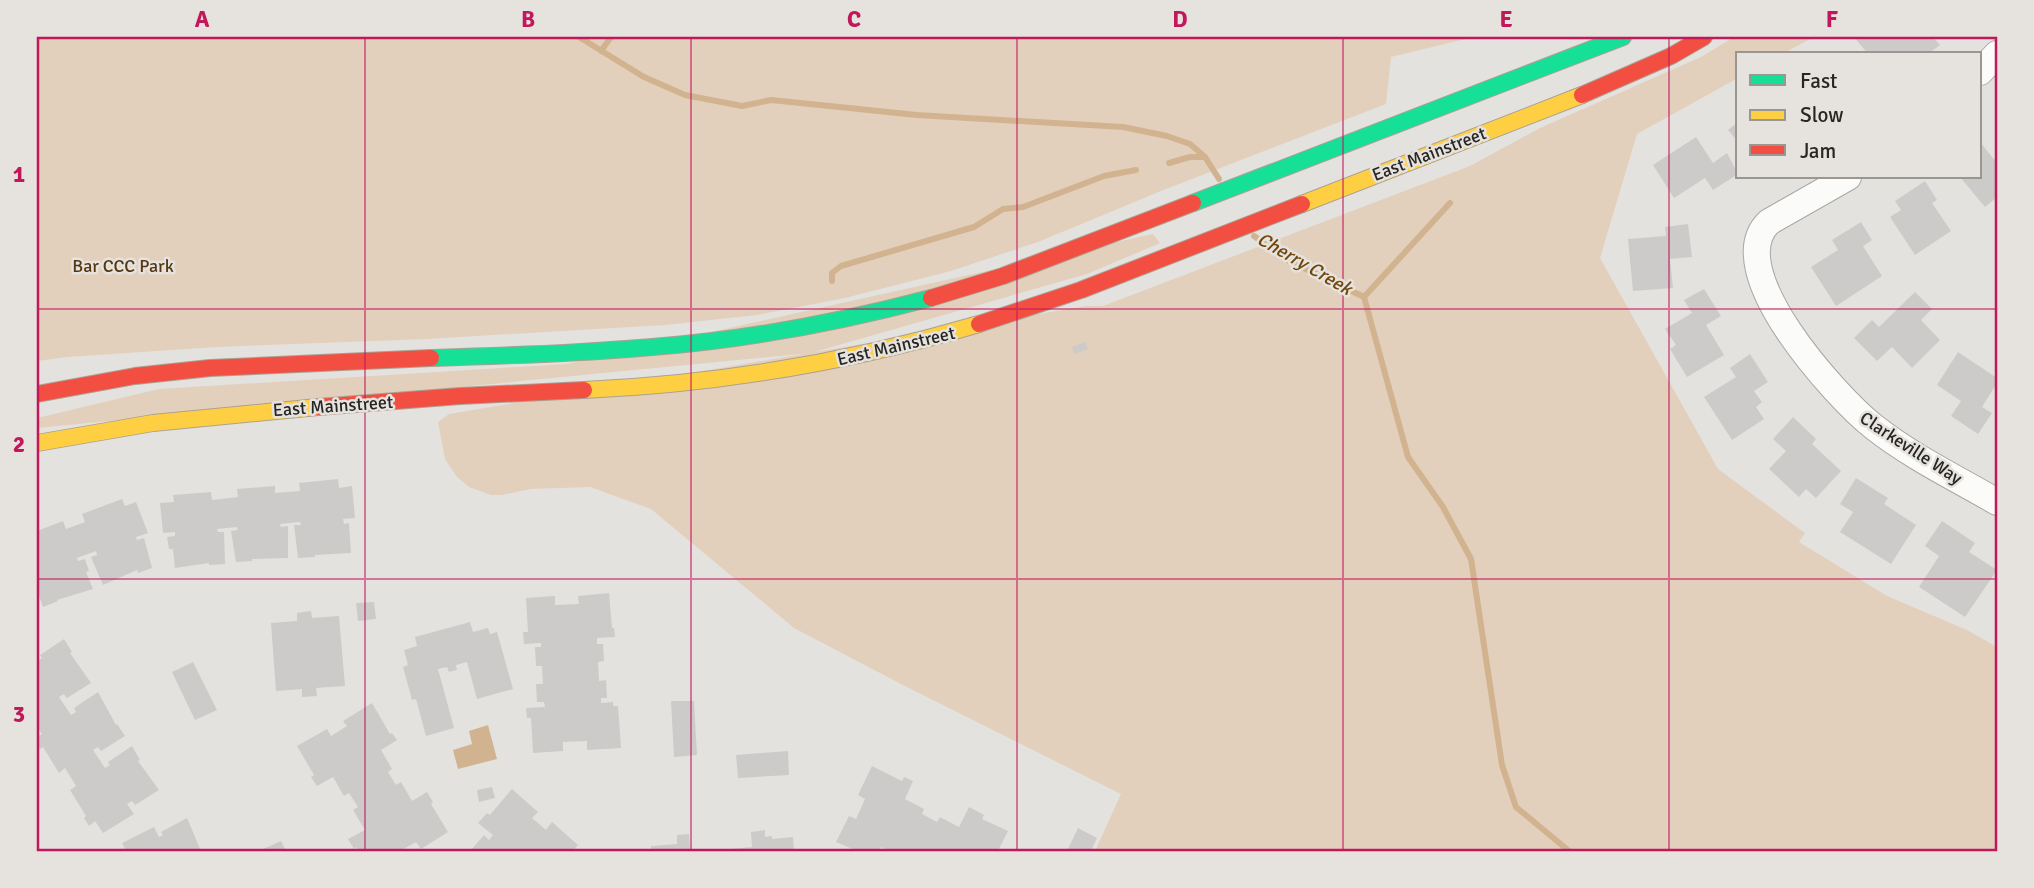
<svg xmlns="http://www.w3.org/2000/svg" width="2034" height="888" viewBox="0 0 2034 888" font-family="Signika,sans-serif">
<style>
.green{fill:#e3d0bc}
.water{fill:#d2b390}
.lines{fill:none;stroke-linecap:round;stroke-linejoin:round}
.stream{stroke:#d2b390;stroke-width:6}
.building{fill:#cdcbc9}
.street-casing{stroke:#a8a7a5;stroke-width:28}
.fast-casing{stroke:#aba191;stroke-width:18}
.slow-casing{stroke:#aba191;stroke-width:18}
.jam-casing{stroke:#aba191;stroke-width:18}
.street{stroke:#fbfbfa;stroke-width:26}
.fast{stroke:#16e098;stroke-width:16}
.slow{stroke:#ffcf43;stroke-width:16}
.jam{stroke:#f24e42;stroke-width:16}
.grid{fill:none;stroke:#c2185b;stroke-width:2;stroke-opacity:0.55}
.labels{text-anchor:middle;stroke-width:5;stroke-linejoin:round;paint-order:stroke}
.street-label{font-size:18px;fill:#272624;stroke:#e6e2dd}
.park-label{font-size:18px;fill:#553711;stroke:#e6e2dd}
.water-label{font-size:19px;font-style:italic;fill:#704609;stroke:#e6e2dd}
.neatline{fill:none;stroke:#c2185b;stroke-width:2.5}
.grid-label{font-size:23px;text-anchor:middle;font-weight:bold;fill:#c2185b}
</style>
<rect width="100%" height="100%" fill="#e4e2df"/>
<path class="green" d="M37,37h1437l-83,20 -5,47 -225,87 -123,51 -87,29 -106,27 -88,17 -92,10 -238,14 -210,8 -150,10 -30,4z
M1734,37h80l-32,17h-44v24l-101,56 -37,124 118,211 87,64 -6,9 88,54 80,34 30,17v204h-902l26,-57 -220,-110 -107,-56 -143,-119 -61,-22 -59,2 -29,6h-11l-22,-8 -12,-10 -12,-18 -7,-37 11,-8 637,-108h17l367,-140 70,-38 161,-71z
M1153,234l7,9 -73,31 -276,79 -774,75v-10l122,-29 408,-25z"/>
<path class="water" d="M488,725l9,34 -39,10 -5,-19 19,-6 -3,-13z"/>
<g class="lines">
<path class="stream" d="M579,37l65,40 41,18 57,11 29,-6 146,15 206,12 44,9 23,8 15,13 14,22
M601,51l10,-14
M1169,163l21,-6h15
M1254,236l35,25 75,36 44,160 35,50 28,52 31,206 14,42 53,44
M832,281v-8l9,-7 133,-39 29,-18 20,-2 81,-31 32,-6
M1364,297l86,-94"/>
</g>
<path class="building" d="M1854,37h79l7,8 -12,9h-60z
M1738,122v20l-10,-12z
M1696,137l17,26 14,-10 11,21 -25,16 -8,-12 -31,20 -21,-33z
M1980,142l17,21v34l-12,10 -25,-30h20z
M1925,181l12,19 -5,3 19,28 -36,24 -25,-38 11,-7 -6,-9z
M1861,222l11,18 -9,6 19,30 -46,30 -25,-39 27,-17 -6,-10z
M1688,224l4,33 -22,2 3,29 -40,3 -5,-52 38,-3 -1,-9z
M1704,289l17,27 -15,9 18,30 -37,22 -17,-28 6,-4 -11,-16 27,-16 -8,-13z
M1915,292l17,17 -11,11 19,20 -28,28 -20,-21 -15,14 -23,-23 18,-18 7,7z
M1085,342l3,7 -14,5 -2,-7z
M1958,352l39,26v5l-15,24 10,6 -14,21 -27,-18 10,-15 -24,-16z
M1750,354l18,28 -14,9 8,11 -6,5 8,12 -32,21 -28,-43 32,-20 -6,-9z
M1793,417l23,22 -4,5 29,27 -25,27 -10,-9 -7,8 -30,-28 17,-18 -13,-12z
M1856,478l32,20 -4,6 32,21 -25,39 -51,-32 13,-20 -13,-8z
M338,479l1,9 13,-2 3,32 -12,1 1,5 5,-1 2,30 -36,2v2l-17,1 -4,-33h7l-1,-3 -20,2 1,3 7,-1v32l-36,1v2l-16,1 -5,-31 7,-1 -1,-3 -20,2 1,3h6l1,32 -16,1v-2l-34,5 -2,-19h-4l-2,-12 8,-1v-4l-12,1 -3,-30 14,-1 -1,-7 38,-3 1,8 26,-3 -1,-8 38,-3v7l25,-2 -1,-8z
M122,499l3,7 11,-4 12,31 -12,4 1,3 7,-2 8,30 -14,5 -1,-3 -34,15 -12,-28 6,-2 -1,-4 -19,7 1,3 7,-2 4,12 -3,1 7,17 -36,11 1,1 -15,6 -6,-17v-59l26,-10 3,8 19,-7 -3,-8z
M1942,521l33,22 -6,9 28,18 -32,47 -46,-30 20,-31 -14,-10z
M609,593l3,35h2l1,9 -18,1v6h6l1,17 -6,1 1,19 7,-1 1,18h-6v5l12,-1v4h5l3,42 -34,2v-9l-24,1v9l-30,2 -2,-35h-4l-1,-10 19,-1 -1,-5h-7l-1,-18h7l-1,-18h-6l-1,-19h6v-4l-17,1 -1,-12h5l-2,-34 29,-2v9l24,-1 -1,-8z
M374,602l2,17 -18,2 -2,-18z
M311,611l1,7 27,-2 6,70 -29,2 1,8 -15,1v-8l-26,2 -5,-68 26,-2v-8z
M470,622l3,10 15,-4 2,6 7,-2 16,57 -36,10 -10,-37 -11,3 1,5 -8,2 -2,-5 -9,2 16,59 -28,8 -10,-37 -4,1 -9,-33 5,-2 -4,-15 13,-4 -2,-9z
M64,639l8,13 -2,1 21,30 -24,15 -3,-4 -5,3 12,18 5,-3 -2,-4 24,-16 18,33 1,-1 8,12 -24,15 -3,-4 -5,3 12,18 5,-3 -2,-3 24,-16 8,14 -2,1 21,29 -24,15 -3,-4 -5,3 7,10 -31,19 -8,-12 -6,5 -5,-8 2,-2 -16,-26 6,-4 -11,-18 -6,5 -16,-26 -3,2 -3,-6v-6l5,-3 -5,-7v-65l5,-4 -2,-3z
M193,662l24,48 -22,10 -23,-48z
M671,701h23l3,54 -23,2z
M372,703l18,31 2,-1 5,7 -16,10 11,19 -4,3 8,13 5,-3 11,19 15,-9 6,10 -2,2 17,28 -27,17 -5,-7 -16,9h-41l-3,-4 -2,2 -6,-10 17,-9 -12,-20 5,-3 -9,-14 -5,3 -11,-19 -16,9 -6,-9 3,-2 -17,-29 30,-17 4,7 16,-10 -4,-5z
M788,751l1,24 -51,3 -2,-23z
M872,766l30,15 2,-4 9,4 -8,18 19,10 -2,5 15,8 3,-5 19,10 10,-20 15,8 -2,4 26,12 -10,20h-108l-9,-4 -2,4h-22l-21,-9 13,-26 7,3 9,-20 -7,-4z
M492,787l3,11 -16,4 -2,-12z
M512,789l26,23 -6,6 14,12 6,-8 26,23 -5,6h-98l-3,-2 12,-14 5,5 4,-5 -15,-12 9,-10 3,2z
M187,818l14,33h-75l-4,-8 32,-16 5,10 4,-2 -2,-3z
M1078,828l19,10 -6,13h-24z
M765,830v7l7,-1v3l21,-2 1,14h-64v-2l22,-2 -1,-15z
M689,834l1,17h-39v-5l26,-2v-9z
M281,841l5,10h-27z"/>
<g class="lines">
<defs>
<path id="street" d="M1980,72l17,-18
M1848,177l-79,45c-50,47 67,175 105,205 38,30 82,51 123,75"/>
<path id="fast" d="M1193,203l430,-166
M431,358c93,-3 188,-6 281,-17 74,-9 147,-24 219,-43"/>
<path id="slow" d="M1302,204l280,-109
M584,390c135,-6 266,-28 395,-66
M37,443l116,-20 165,-16"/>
<path id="jam" d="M1582,95l89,-39 33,-19
M931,298l72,-22 190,-73
M979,324l102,-34 221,-86
M37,394l98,-18 75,-8 221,-10
M318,407l142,-11 124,-6"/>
</defs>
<use href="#street" class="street-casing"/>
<use href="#fast" class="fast-casing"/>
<use href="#slow" class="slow-casing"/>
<use href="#jam" class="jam-casing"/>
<use href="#street" class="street"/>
<use href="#fast" class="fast"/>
<use href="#slow" class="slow"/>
<use href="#jam" class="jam"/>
</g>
<path class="grid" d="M365,37v814M691,37v814M1017,37v814M1343,37v814M1669,37v814M37,309h1960M37,579h1960"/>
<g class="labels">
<g class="street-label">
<text transform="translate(1429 154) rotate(-21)" y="6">East Mainstreet</text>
<text transform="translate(896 346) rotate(-13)" y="6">East Mainstreet</text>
<text transform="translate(333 406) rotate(-4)" y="6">East Mainstreet</text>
<text transform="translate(1911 448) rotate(33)" y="6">Clarkeville Way</text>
</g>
<g class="park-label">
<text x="123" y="272">Bar CCC Park</text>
</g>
<g class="water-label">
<text transform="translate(1305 263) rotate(30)" y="7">Cherry Creek</text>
</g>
</g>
<rect width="2034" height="888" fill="none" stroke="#e6e2dd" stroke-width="77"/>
<rect x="1736" y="52" width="245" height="126" fill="#e6e2dd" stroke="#9a9793" stroke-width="2"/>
<rect x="1750" y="75" width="35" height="10" fill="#16e098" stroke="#9a9793" stroke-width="2"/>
<text x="1800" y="88" font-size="21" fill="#272624">Fast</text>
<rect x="1750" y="110" width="35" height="10" fill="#ffcf43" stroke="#9a9793" stroke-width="2"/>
<text x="1800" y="122" font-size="21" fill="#272624">Slow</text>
<rect x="1750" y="145" width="35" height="10" fill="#f24e42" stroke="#9a9793" stroke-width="2"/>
<text x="1800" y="158" font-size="21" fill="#272624">Jam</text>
<rect x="38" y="38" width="1958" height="812" class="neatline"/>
<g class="grid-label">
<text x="202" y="27">A</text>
<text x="528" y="27">B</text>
<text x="854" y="27">C</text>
<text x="1180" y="27">D</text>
<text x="1506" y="27">E</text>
<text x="1832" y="27">F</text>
<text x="19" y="182">1</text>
<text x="19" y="452">2</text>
<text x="19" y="722">3</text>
</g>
</svg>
